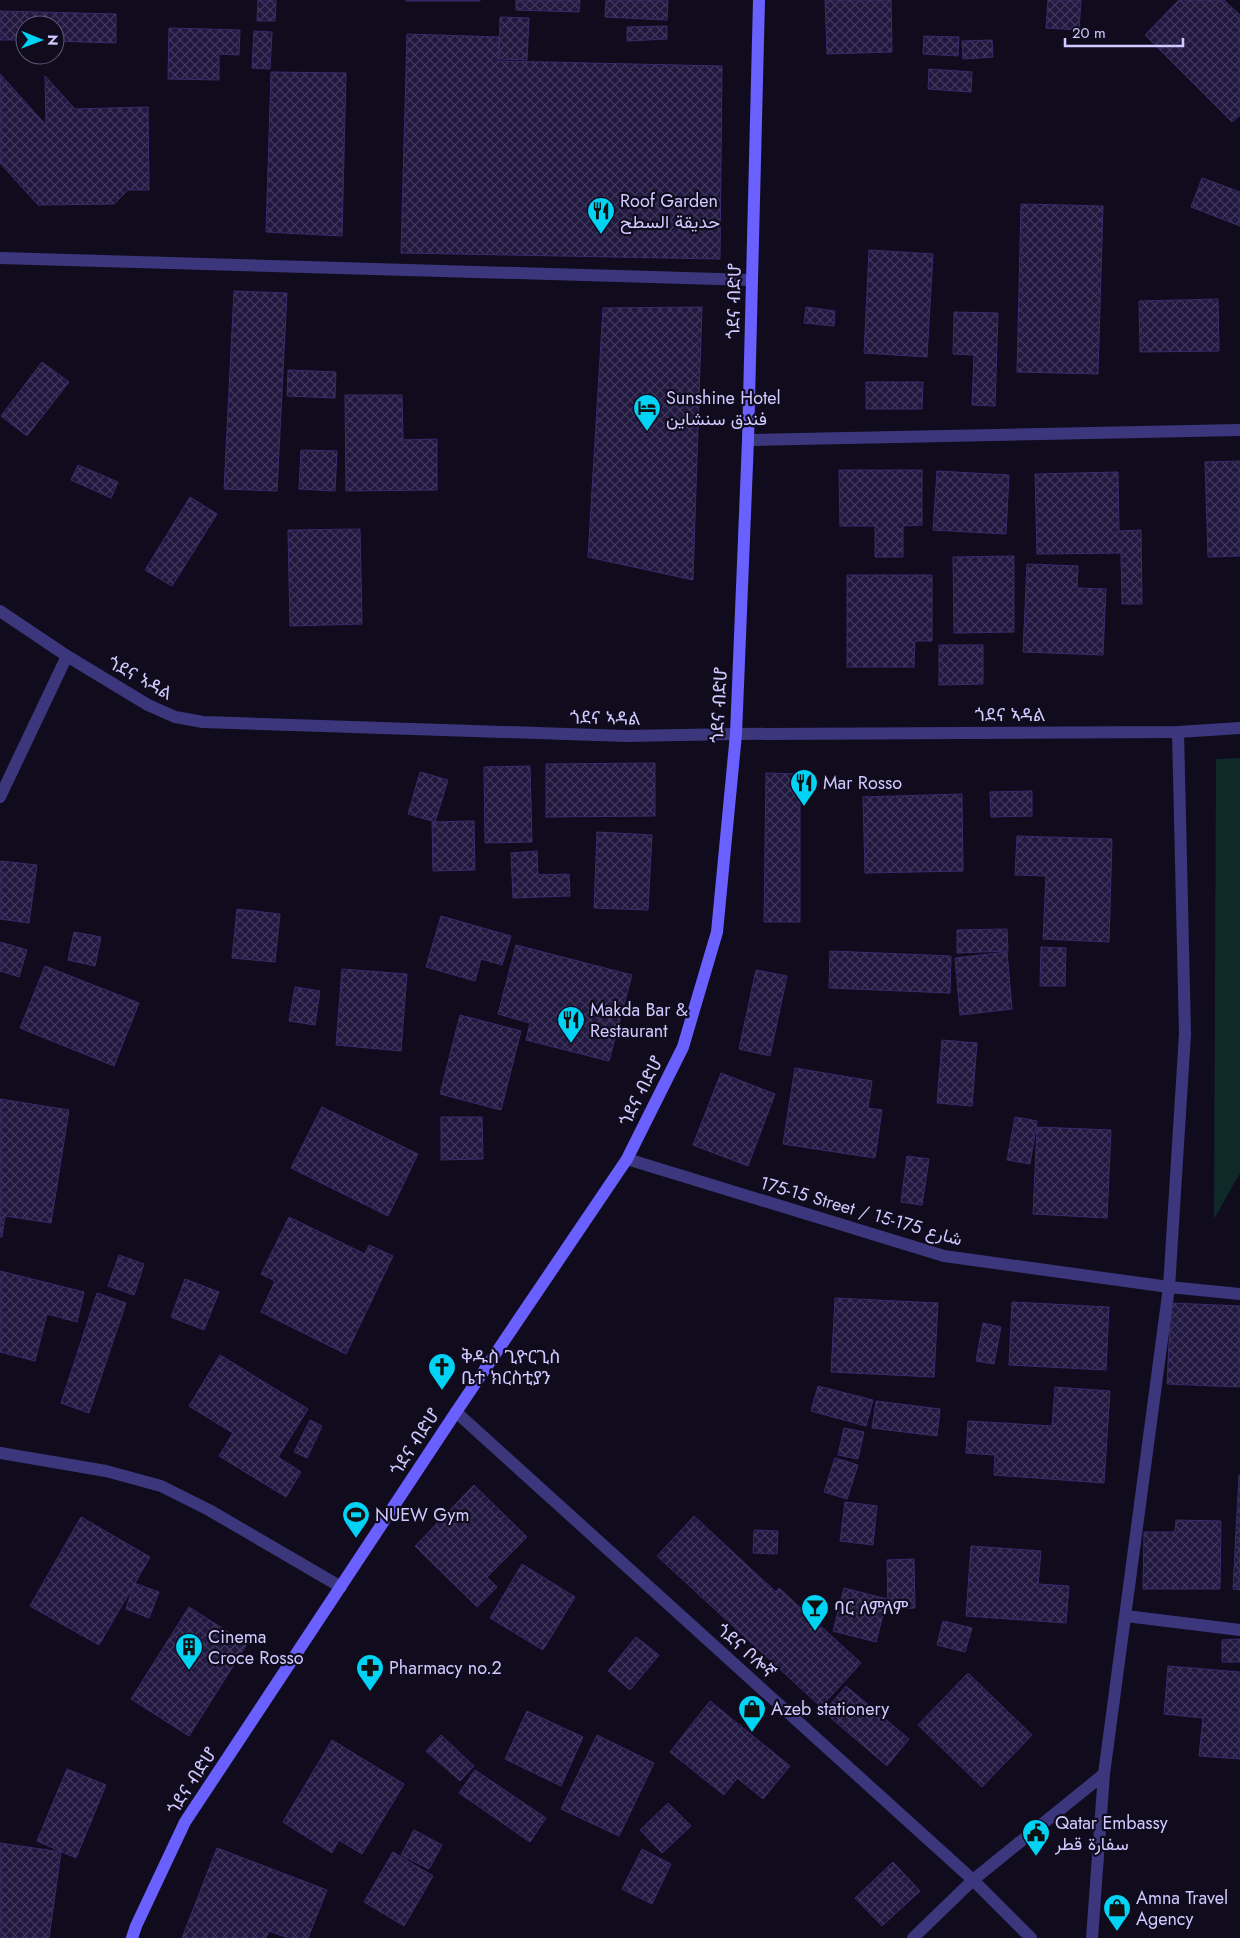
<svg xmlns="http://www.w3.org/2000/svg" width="1240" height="1938" viewBox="0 0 1240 1938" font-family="Jost,Vazirmatn,'Noto Sans Ethiopic',sans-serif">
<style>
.garden{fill:#0f2828}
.building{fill:url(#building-cross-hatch);stroke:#392a6b}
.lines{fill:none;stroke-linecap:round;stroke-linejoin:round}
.minor{stroke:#3c377d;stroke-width:12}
.tertiary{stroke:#3c377d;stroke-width:12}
.secondary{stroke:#6960ff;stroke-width:12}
.labels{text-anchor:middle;stroke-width:4.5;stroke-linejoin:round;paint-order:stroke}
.poi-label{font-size:18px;fill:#d1c9ff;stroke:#100c1e;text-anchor:start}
.street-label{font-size:18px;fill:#d1c9ff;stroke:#100c1e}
</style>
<defs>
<pattern id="building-cross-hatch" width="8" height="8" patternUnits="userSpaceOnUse" patternTransform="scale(1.25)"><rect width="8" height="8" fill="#21183f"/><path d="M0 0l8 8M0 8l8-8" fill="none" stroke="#40385c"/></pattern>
</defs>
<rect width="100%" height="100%" fill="#100c1e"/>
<path class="garden" d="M1240,758v415l-26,46 2,-460z"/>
<path class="building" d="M258,0h18l-1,21h-18z
M406,0h74v1h-74z
M516,0h64l-1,12 -63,-2z
M606,0h62l-1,20 -62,-3z
M825,0h66l1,52 -65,2z
M1048,0h33l-2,30 -33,-2z
M1179,0h45l16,15v100l-8,7 -87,-87z
M0,11l116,3v29l-61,-2v-16h-30v15h-25z
M500,17l29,1 -2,42 -28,-1z
M667,26v13l-40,2v-14z
M169,28l71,2 -1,25 -20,-1v26l-51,-1z
M254,31l18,1 -2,37 -18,-1z
M407,34l92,3v24l223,5 -2,193 -319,-6z
M924,36l35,1 -1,19 -35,-2z
M992,40l1,17 -30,2 -1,-18z
M929,69l43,3 -1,20 -43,-3z
M271,72l75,1 -4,163 -76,-4z
M0,74l46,51 -1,-49 30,33 73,-2 1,83h-21l-14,14 -76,1 -38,-42z
M1202,178l38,14v34l-49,-19z
M1021,204l82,2 -5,168 -81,-2z
M869,250l64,4 -6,103 -63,-4z
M234,291l53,2 -10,198 -53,-2z
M1218,299l1,52 -79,1 -1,-51z
M702,307l-9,273 -105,-23 15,-249z
M806,307l29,4 -1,15 -30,-3z
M954,312l44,1 -3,93 -23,-1 2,-50 -21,-1z
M42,362l27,20 -42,54 -26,-20z
M288,370l48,2 -1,26 -48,-2z
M866,382h57l-1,27h-56z
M345,395h57l1,45 34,-1v51l-91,1z
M301,450l36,1 -2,40 -36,-2z
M1240,461v95l-32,1 -3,-95z
M78,465l40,17 -7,16 -40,-18z
M839,470h83v55l-19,1v31h-28v-31h-35z
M937,471l72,4 -3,59 -73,-4z
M1118,472l1,59 22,-1 1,74h-20l-1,-51 -84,1 -2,-80z
M190,497l27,17 -45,72 -27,-16z
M360,529l2,95 -72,2 -2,-96z
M1014,556v76l-60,1 -1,-76z
M1027,564l51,2 -1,22 29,1 -3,66 -80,-3z
M847,575h85v66h-17l-1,26h-67z
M939,645h44v39l-44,1z
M655,763v53l-109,1v-53z
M530,766l2,76 -47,1 -1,-76z
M420,772l28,8 -13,42 -27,-8z
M766,773l34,1v148h-36z
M1032,791v25l-41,1 -1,-25z
M962,794l1,77 -98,2 -2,-76z
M474,821l1,49 -42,1 -1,-49z
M597,832l55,3 -4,75 -54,-2z
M1017,836l95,3 -3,103 -66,-3 3,-63 -31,-1z
M537,851l1,24 31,-1 1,22 -57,2 -2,-45z
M0,861l37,4 -8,58 -29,-4z
M237,909l43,5 -5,48 -43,-4z
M441,916l70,20 -9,29 -21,-6 -6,22 -49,-14z
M1007,929l1,22 -51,2v-23z
M74,932l27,5 -6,29 -27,-6z
M0,942l27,8 -8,27 -19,-6z
M516,945l116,30 -23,86 -83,-21 4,-17 -32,-9z
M1041,947l25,1 -1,38h-25z
M830,951l121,5 -1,37 -121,-5z
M1007,952l5,57 -52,6 -5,-57z
M45,966l94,37 -25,63 -94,-38z
M342,969l65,5 -6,77 -65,-6z
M756,970l31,6 -17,80 -31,-7z
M295,987l25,4 -5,34 -26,-4z
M460,1015l61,16 -20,79 -61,-16z
M942,1040l35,3 -5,63 -35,-3z
M795,1068l77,13 -4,27 14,2 -7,48 -92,-14z
M721,1073l54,21 -27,72 -55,-21z
M0,1099l69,11 -18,113 -46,-7 -3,21h-2z
M322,1107l96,47 -30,62 -97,-48z
M441,1117h41l1,42 -42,1z
M1015,1117l22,4 -7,43 -23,-4z
M1037,1127l74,3 -4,88 -74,-4z
M907,1156l22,3 -7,46 -21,-3z
M289,1217l76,37 4,-9 24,11 -47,98 -85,-42 14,-31 -14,-7z
M119,1255l25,9 -10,31 -26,-9z
M0,1271l84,21 -7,30 -30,-8 -12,47 -35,-9z
M185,1279l34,13 -15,38 -33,-13z
M97,1293l29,10 -37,110 -28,-10z
M835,1298l103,5 -4,74 -103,-5z
M1012,1302l97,5 -3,63 -97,-5z
M1171,1303l69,3v81l-73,-3z
M983,1323l18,4 -7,37 -18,-3z
M220,1355l88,54 -30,48 23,15 -15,25 -67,-41 14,-23 -44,-27z
M818,1386l55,14 -7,26 -55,-15z
M1055,1387l55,4 -6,92 -110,-8 1,-20 -29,-2 2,-32 84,5z
M876,1401l64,8 -3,27 -65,-8z
M310,1420l12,6 -15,32 -13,-6z
M844,1428l20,4 -6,27 -20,-4z
M835,1458l23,7 -11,34 -23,-7z
M1239,1475h1v115l-7,-1z
M474,1485l53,52 -40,40 10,10 -20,20 -62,-61z
M845,1502l32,4 -4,39 -33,-4z
M694,1516l82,76 3,-4 82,75 -40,44 -164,-151z
M81,1517l69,40 -51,88 -69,-39z
M1176,1520l45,1 -1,68h-77l1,-57h31z
M754,1530l24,1 -1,23 -24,-1z
M971,1546l70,5 -3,33 31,2 -3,37 -100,-7z
M914,1559l1,49 -27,1 -1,-49z
M522,1564l53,33 -32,53 -53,-32z
M134,1583l25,9 -10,26 -23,-9z
M844,1588l43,11 -11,43 -43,-11z
M189,1607l58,37 -58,92 -58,-37z
M943,1621l29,7 -7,24 -28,-7z
M636,1637l23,18 -29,35 -22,-19z
M1240,1639v23h-18v-22z
M1168,1666l72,6v87l-41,-3 4,-38 -39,-4z
M968,1673l64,62 -50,52 -64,-62z
M846,1686l63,53 -22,27 -63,-54z
M710,1701l80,65 -27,33 -26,-21 -13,17 -54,-43z
M527,1711l56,26 -22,49 -56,-27z
M441,1735l33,31 -14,15 -34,-30z
M597,1735l57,28 -35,73 -58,-27z
M332,1740l72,44 -42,70 -23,-14 -7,13 -49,-31z
M67,1769l39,16 -30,73 -39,-17z
M475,1770l71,48 -16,24 -71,-49z
M668,1803l23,23 -29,27 -22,-23z
M414,1830l28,15 -13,24 -28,-14z
M0,1843l61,9 -12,86h-49z
M217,1848l110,42 -19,48h-20l-19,-7 -3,7h-84z
M642,1849l29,15 -19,40 -30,-15z
M393,1852l40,24 -29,50 -40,-24z
M893,1862l27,29 -38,35 -27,-28z"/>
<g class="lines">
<path class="minor" d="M0,258l752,22
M748,440l492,-10
M0,797l67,-141
M627,1159l317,97 225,31 71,7
M456,1412l517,468 58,58
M0,1453l106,18 55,15 48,24 132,77
M1126,1616l114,14
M913,1938l60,-58 131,-106
M1092,1938l12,-164 65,-487 16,-253 -7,-302"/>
<path class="tertiary" d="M0,611l67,45 81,49 27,12 28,5 423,14 110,-2 442,-2 62,-4"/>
<path class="secondary" d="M132,1938l4,-12 49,-104 271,-410 171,-253 56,-112 34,-115 19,-198 12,-294 11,-440"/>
</g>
<defs>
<symbol id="restaurant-pin" viewBox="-11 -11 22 30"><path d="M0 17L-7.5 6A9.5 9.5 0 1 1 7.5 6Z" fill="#00d3f3" stroke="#100c1e"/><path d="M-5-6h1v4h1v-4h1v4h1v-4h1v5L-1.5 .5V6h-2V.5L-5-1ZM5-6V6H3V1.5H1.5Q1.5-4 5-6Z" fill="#111"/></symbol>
<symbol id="hotel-pin" viewBox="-11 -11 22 30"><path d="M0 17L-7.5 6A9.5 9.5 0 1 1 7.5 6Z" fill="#00d3f3" stroke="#100c1e"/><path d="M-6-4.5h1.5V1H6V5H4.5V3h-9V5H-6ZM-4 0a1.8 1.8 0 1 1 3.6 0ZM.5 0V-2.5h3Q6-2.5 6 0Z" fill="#111"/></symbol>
<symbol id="church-pin" viewBox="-11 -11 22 30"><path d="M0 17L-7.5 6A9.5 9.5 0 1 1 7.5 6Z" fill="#00d3f3" stroke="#100c1e"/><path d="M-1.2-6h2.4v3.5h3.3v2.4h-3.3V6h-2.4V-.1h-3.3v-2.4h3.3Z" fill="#111"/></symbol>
<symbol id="stadium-pin" viewBox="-11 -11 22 30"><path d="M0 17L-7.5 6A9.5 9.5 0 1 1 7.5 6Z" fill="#00d3f3" stroke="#100c1e"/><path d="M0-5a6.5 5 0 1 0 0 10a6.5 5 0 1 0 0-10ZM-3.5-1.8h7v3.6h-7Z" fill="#111"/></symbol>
<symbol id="bar-pin" viewBox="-11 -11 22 30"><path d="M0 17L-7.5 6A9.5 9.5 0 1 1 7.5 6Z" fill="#00d3f3" stroke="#100c1e"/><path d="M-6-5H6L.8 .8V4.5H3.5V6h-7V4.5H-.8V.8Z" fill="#111"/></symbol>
<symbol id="building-pin" viewBox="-11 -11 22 30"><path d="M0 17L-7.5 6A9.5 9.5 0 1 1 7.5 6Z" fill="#00d3f3" stroke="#100c1e"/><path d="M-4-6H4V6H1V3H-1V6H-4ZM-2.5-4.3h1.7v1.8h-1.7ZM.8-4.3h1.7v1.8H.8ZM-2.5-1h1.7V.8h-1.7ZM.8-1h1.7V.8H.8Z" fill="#111"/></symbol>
<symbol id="pharmacy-pin" viewBox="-11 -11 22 30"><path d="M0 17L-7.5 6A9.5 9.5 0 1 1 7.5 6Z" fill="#00d3f3" stroke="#100c1e"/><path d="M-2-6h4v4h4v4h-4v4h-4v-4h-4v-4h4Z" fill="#111"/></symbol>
<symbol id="shop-pin" viewBox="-11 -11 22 30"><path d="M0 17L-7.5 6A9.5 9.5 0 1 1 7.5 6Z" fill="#00d3f3" stroke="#100c1e"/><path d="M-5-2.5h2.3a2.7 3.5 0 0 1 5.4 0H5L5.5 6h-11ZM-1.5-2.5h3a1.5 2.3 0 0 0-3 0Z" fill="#111"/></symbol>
<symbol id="civic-pin" viewBox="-11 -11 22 30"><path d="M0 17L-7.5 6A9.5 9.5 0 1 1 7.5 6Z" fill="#00d3f3" stroke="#100c1e"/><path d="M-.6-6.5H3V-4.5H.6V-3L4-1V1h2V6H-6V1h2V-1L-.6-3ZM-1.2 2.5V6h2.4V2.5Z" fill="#111"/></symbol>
</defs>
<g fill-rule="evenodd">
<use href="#restaurant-pin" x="585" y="195" width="32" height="43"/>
<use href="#hotel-pin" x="631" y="392" width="32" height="43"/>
<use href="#restaurant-pin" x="788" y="767" width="32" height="43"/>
<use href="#restaurant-pin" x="555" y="1004" width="32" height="43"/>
<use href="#church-pin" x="426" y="1351" width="32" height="43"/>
<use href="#stadium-pin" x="340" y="1499" width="32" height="43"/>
<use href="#bar-pin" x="799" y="1592" width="32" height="43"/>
<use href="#building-pin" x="173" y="1631" width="32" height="43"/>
<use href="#pharmacy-pin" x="354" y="1652" width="32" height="43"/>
<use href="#shop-pin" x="736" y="1693" width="32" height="43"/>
<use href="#civic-pin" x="1020" y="1817" width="32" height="43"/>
<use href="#shop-pin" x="1101" y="1892" width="32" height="43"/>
</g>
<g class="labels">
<g class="poi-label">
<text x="620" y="207">Roof Garden<tspan x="620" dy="21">حديقة السطح</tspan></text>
<text x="666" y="404">Sunshine Hotel<tspan x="666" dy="21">فندق سنشاين</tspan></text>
<text x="823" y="789">Mar Rosso</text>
<text x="590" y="1016">Makda Bar &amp;<tspan x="590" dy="21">Restaurant</tspan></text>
<text x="461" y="1363">ቅዱስ ጊዮርጊስ<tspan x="461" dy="21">ቤተ ክርስቲያን</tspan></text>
<text x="375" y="1521">NUEW Gym</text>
<text x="834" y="1614">ባር ለምለም</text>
<text x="208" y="1643">Cinema<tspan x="208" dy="21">Croce Rosso</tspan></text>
<text x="389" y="1674">Pharmacy no.2</text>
<text x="771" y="1715">Azeb stationery</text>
<text x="1055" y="1829">Qatar Embassy<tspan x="1055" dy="21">سفارة قطر</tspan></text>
<text x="1136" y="1904">Amna Travel<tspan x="1136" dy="21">Agency</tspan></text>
</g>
<g class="street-label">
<text transform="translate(734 301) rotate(-89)" y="6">ጎደና ብድሆ</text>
<text transform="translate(140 678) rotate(29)" y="6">ጎደና ኣዳል</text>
<text transform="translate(719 705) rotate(-87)" y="6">ጎደና ብድሆ</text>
<text x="1010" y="721">ጎደና ኣዳል</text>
<text transform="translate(605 718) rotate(1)" y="6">ጎደና ኣዳል</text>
<text transform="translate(641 1091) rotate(-63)" y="6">ጎደና ብድሆ</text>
<text transform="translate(861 1211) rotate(16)" y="6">175-15 Street / شارع 175-15</text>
<text transform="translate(415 1442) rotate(-57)" y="6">ጎደና ብድሆ</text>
<text transform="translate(746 1651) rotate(42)" y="6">ጎደና ቦሎኛ</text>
<text transform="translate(192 1781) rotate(-57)" y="6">ጎደና ብድሆ</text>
</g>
</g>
<g transform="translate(40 40) rotate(91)"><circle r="24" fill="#100c1e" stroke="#5d5878"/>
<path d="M0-4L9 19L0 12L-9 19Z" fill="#00d3f3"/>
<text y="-8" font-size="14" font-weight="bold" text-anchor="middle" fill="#d1c9ff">N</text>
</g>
<path d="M1065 38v8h118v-8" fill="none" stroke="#d1c9ff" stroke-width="2.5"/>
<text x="1072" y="38" font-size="15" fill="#d1c9ff" stroke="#100c1e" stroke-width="4" paint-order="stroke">20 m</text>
</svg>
